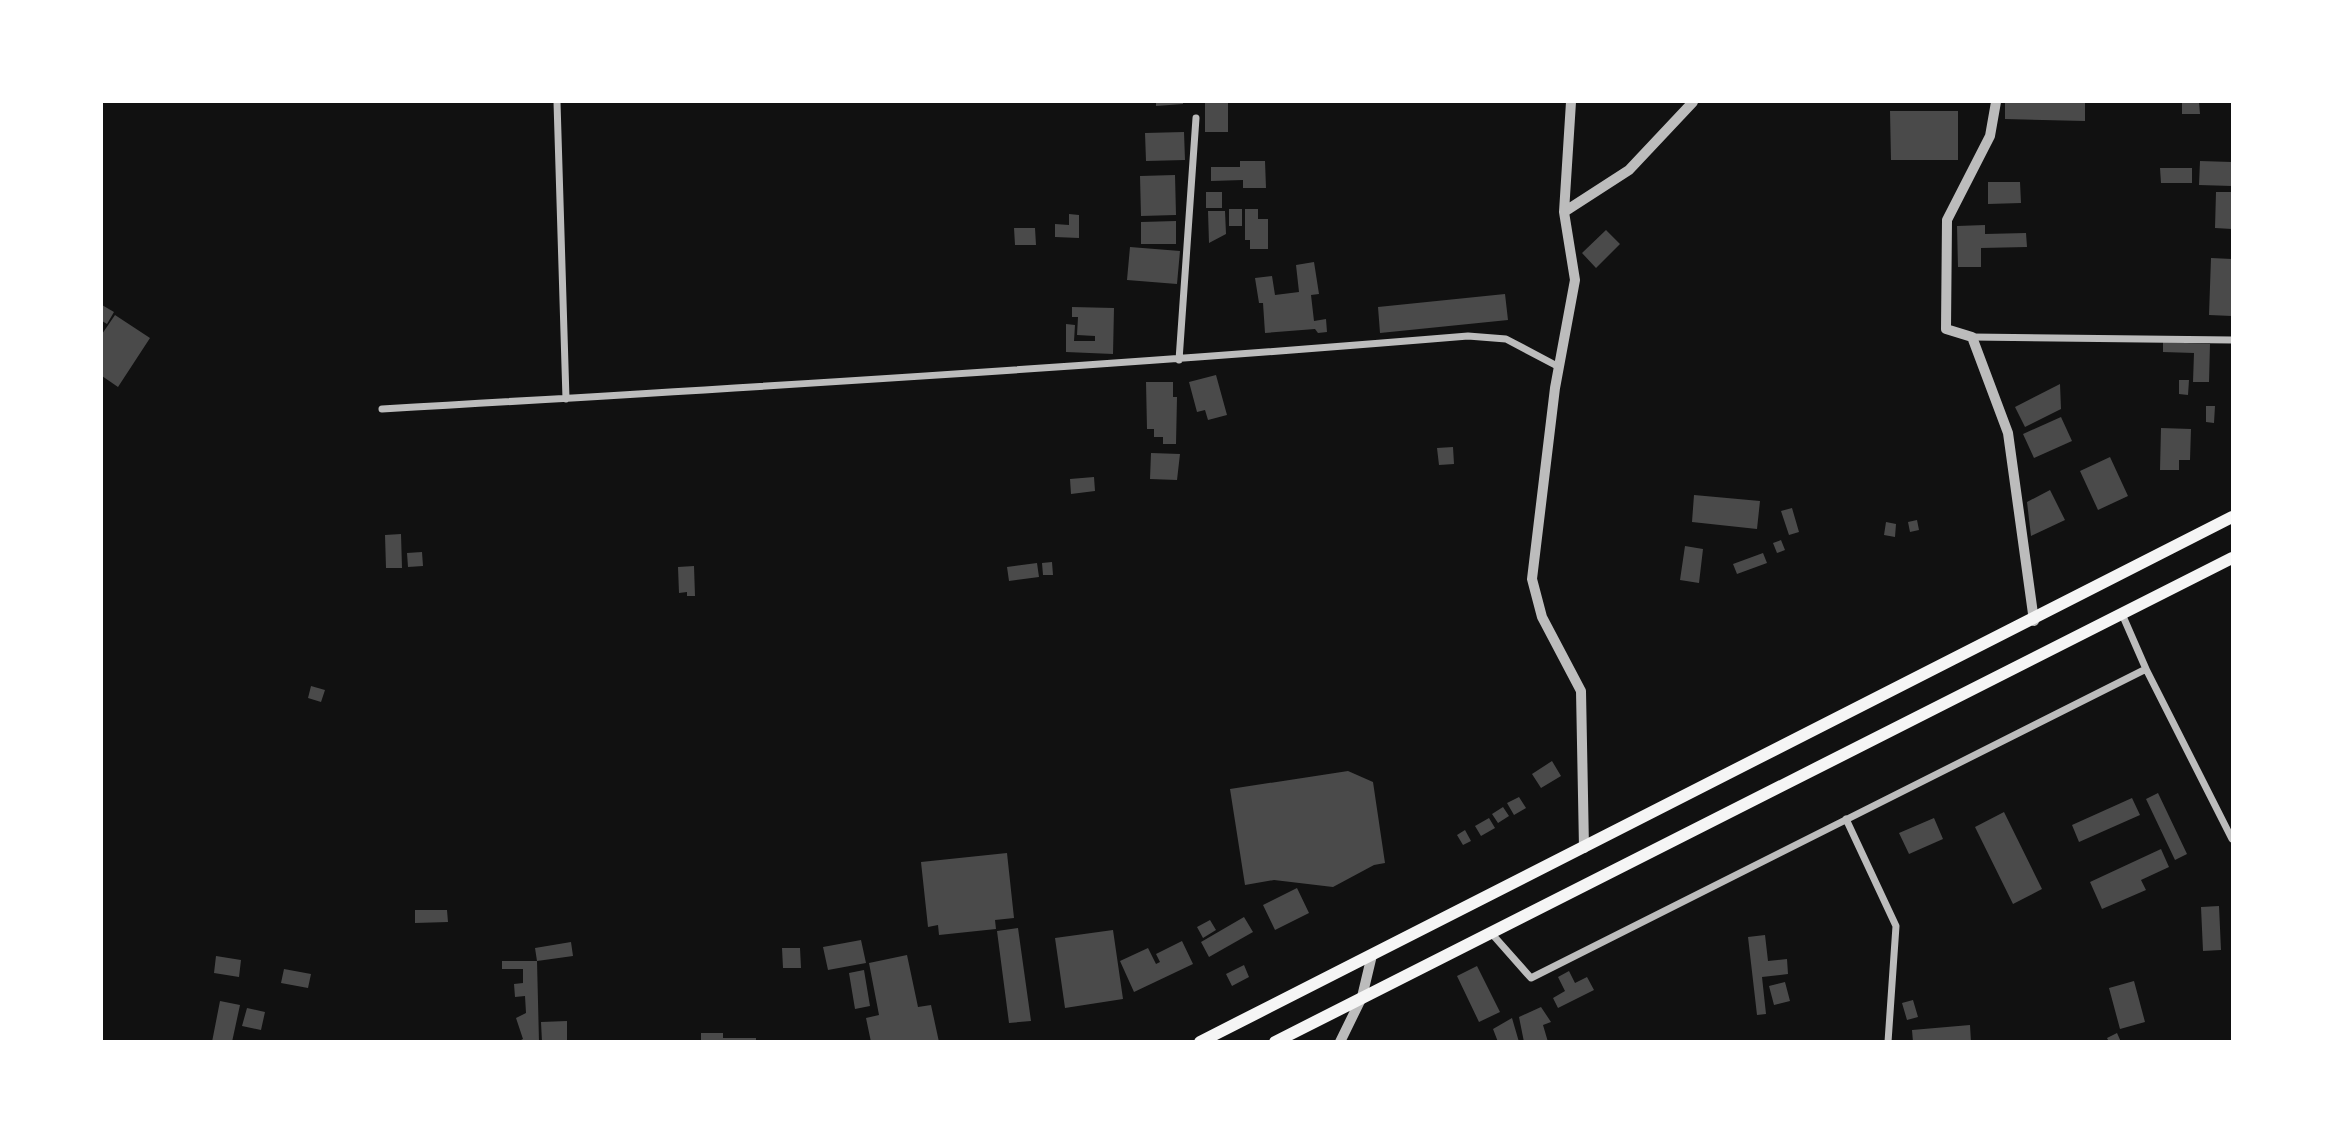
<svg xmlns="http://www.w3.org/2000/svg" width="2334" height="1143" viewBox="0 0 2334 1143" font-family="'Fira Sans',sans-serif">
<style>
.building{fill:#4a4a4a}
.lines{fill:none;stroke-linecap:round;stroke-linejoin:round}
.minor{stroke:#bcbcbc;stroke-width:7}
.tertiary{stroke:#bcbcbc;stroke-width:10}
.trunk{stroke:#f5f5f5;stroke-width:12}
</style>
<rect width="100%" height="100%" fill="#111"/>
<path class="building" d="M1156,102h27v2l-27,2z
M1205,102h23v30h-23z
M2005,102h80v19l-80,-2z
M2182,102h17l1,12h-18z
M1890,111h68v49h-67z
M1184,132l1,28 -39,1 -1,-28z
M1240,161h25l1,27h-23v-8l-32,1v-14h29z
M2200,161l32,1v24l-33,-1z
M2160,168h32v15h-31z
M1175,175l1,40 -35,1 -1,-40z
M1988,182h32l1,21 -33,1z
M1206,192h16v16h-16z
M2216,192h16v37l-17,-1z
M1229,209h13v17h-13z
M1245,209h13v10h10v30h-18v-9h-5z
M1208,211h17l1,23 -17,9z
M1069,214l10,1v23l-24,-1v-13l14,1z
M1176,221v23h-35v-22z
M1985,225v9l41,-1 1,14 -46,1v19h-23l-1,-41z
M1014,228h21l1,17h-21z
M1606,230l14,14 -24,24 -14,-15z
M1130,247l50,4 -3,33 -50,-4z
M2211,258l21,1v57l-23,-1z
M1314,262l5,32 -8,1 3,26 12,-2 1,13 -9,1 -3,-4 -50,4 -2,-30h-4l-4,-25 17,-2 3,19 24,-3 -3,-27z
M1505,294l3,26 -128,13 -2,-26z
M102,305l12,7 -7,12 -5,-3z
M1072,307l42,1 -1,46 -47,-2v-28l9,1 -1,16h21v-5l-18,-1 1,-18h-6z
M115,315l35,23 -32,49 -16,-11v-42z
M2163,342l47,2 -1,38h-16l1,-29 -31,-1z
M1216,375l11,40 -19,5 -3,-10 -8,2 -8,-30z
M2179,380h10l-1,15 -9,-1z
M1146,382h27v15h4l-1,47h-13v-7h-9v-8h-7z
M2060,384l1,25 -36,18 -10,-20z
M2206,406h9l-1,17 -8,-1z
M2061,417l11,24 -38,17 -11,-24z
M2161,428l30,1 -1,31h-11v10h-19z
M1453,447l1,17 -15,1 -2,-17z
M1151,453l29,1 -3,26 -27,-1z
M2110,457l18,39 -30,14 -18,-39z
M1094,477l1,14 -24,3 -1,-15z
M2050,490l15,30 -34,16 -4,-34z
M1694,495l66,6 -3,28 -65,-7z
M1792,508l7,24 -10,3 -8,-24z
M1917,520l2,10 -9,2 -2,-10z
M1886,522l10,2 -1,13 -11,-2z
M401,534l1,34h-16l-1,-33z
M1781,540l4,10 -8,3 -4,-10z
M1685,546l18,3 -4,34 -19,-3z
M422,552l1,14 -15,1 -1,-14z
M1763,553l4,10 -30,11 -4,-10z
M1052,562l1,13h-10l-1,-12z
M1037,563l2,14 -30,4 -2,-14z
M694,566l1,30h-8v-4l-8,1 -1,-26z
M311,686l14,4 -4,12 -13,-4z
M1552,761l9,15 -20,12 -9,-14z
M1348,771l25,11 12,81 -11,2 -41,22 -59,-7 -29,5 -15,-96z
M2158,793l29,61 -12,6 -29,-61z
M1519,797l7,11 -12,7 -7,-12z
M2132,798l8,17 -61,27 -7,-17z
M1503,807l6,9 -11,7 -6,-9z
M2004,812l38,77 -29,15 -38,-77z
M1489,818l6,10 -14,8 -6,-10z
M1934,818l9,21 -34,15 -10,-21z
M1465,830l6,11 -8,4 -6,-10z
M2161,849l8,18 -28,13 5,10 -44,19 -12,-27z
M1007,853l7,65 -19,2 1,9 -57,6 -1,-10 -10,2 -7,-65z
M1297,888l12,25 -34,17 -12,-25z
M2219,906l2,44 -18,1 -2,-44z
M415,910h32l1,12 -33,1z
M1244,917l9,15 -44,25 -8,-15z
M1210,920l6,10 -13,8 -6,-11z
M1018,928l13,93 -22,2 -12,-92z
M1113,930l10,69 -58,9 -10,-70z
M1765,935l3,26 19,-2 1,15 -26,3 4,37 -9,1 -9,-78z
M861,940l5,23 -38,7 -5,-23z
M1182,941l11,23 -59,28 -14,-31 28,-13 8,16 4,-2 -4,-8z
M571,942l2,14 -36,5 -2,-13z
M782,948h18l1,20h-18z
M907,955l11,52 13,-2 8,37h-68l-5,-24 13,-3 -10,-52z
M216,956l25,4 -2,17 -25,-4z
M502,961h35l2,81h-22l6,-3 -7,-21 10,-5 -1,-17 -10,1 -1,-13 9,-1v-14h-21z
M1244,965l5,12 -17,9 -6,-12z
M1477,966l23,46 -21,10 -22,-46z
M284,969l27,5 -3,14 -27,-5z
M864,970l6,36 -15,3 -6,-36z
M1569,971l6,12 12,-6 7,13 -36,18 -5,-10 12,-7 -7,-14z
M2134,981l11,41 -25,7 -11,-41z
M1785,982l5,19 -16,4 -5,-19z
M1913,1000l5,17 -11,3 -5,-17z
M220,1001l20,4 -8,37h-20z
M1541,1007l10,15 -8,3 5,17h-24l-5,-25z
M247,1008l18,4 -4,18 -19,-4z
M1512,1018l7,24h-21l-5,-13z
M567,1021v21h-25l-1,-20z
M1970,1025l1,17h-58l-1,-12z
M701,1033h22v5h33v4h-55z
M2117,1033l4,9h-12l-2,-4z"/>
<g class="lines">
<path class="minor" d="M557,102l9,297
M1972,337l260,3
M1179,360l17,-242
M382,409c362,-21 725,-43 1086,-73l38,3 53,28
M2146,669l86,170
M1846,819l50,107 -8,116
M1492,934l39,44 615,-309 -24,-55"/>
<path class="tertiary" d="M1571,102l-7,110 11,68 -20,108 -23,191 10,38 39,74 3,157
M1996,102l-6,34 -43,84 -1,109 26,8 36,96 26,188
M1564,212l65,-42 64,-68
M1340,1042l22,-45 10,-42"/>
<path class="trunk" d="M1200,1042l1032,-525
M1275,1042l957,-484"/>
</g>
<rect width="2334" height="1143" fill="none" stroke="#ffffff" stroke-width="206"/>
</svg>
